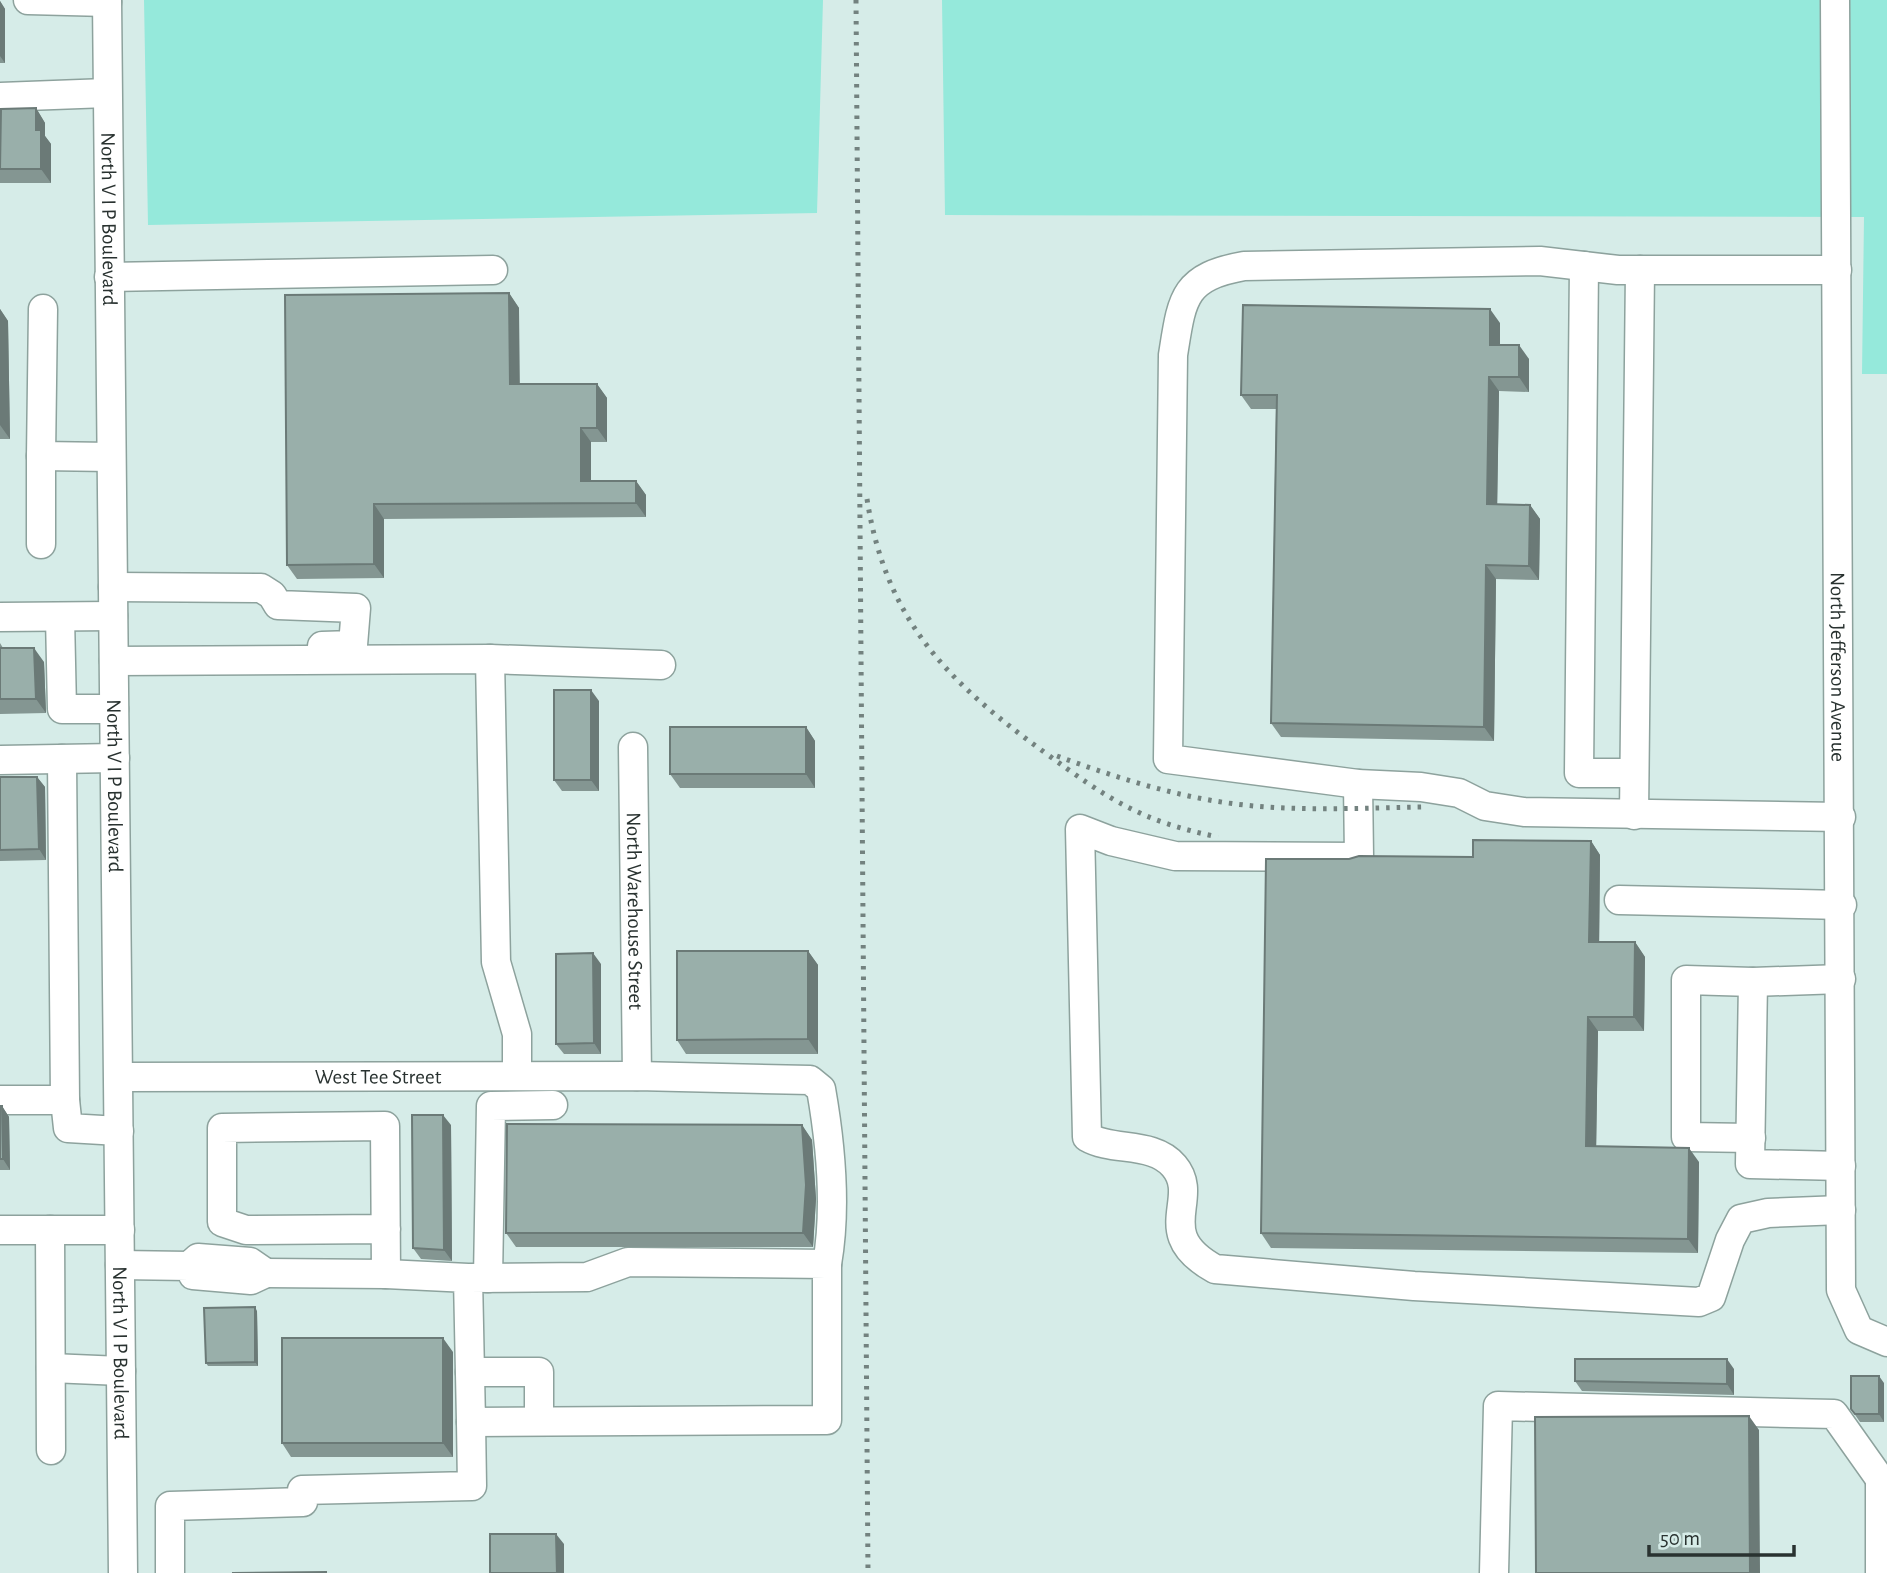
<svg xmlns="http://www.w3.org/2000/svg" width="1887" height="1573" viewBox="0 0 1887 1573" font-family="'Alegreya Sans',sans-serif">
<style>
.green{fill:#95e9db}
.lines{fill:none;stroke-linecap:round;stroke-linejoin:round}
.minor-casing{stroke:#8da29d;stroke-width:31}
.minor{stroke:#fff;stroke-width:28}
.rail{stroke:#73827f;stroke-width:5;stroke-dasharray:3.5 7;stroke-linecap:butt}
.wall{fill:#849692}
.shaded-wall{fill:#6b7a77}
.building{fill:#99afaa;stroke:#6b7a77;stroke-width:2}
.labels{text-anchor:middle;stroke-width:6;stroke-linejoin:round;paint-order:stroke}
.street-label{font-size:21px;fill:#293230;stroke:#d6ece8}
</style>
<rect width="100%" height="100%" fill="#d6ece8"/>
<path class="green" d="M144,0h679l-6,213 -669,12z
M942,0h945v374h-25l2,-157 -919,-2z"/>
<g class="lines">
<defs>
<g id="minor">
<path d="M28,0l79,2"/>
<path id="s1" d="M107,0l16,1573"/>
<path id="s2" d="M1835,0l6,1290 18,40 28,12"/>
<path d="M0,97l107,-4"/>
<path d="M1584,266l-5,507h55"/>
<path d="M1837,270h-219l-78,-9 -296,5c-61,11 -62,32 -71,89l-5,404 190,25 63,3 38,6 26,13 39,6 317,5"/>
<path d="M109,277l384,-7"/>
<path d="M43,309l-2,147 70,1"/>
<path d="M41,456v88"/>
<path d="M113,587l148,1 11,7 6,10 78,3 -3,37 -31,1"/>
<path d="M0,617l113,-1"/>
<path d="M60,617l2,92h52"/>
<path d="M490,659l171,6"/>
<path d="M114,661l376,-2 6,303 21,72v42"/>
<path id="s3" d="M633,747l4,329"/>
<path d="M62,759l3,341"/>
<path d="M0,760l115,-2"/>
<path d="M1358,784l1,73 -184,-1 -64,-15 -31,-12 7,308c26,15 66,4 87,29 28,33 -24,67 41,103l199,17 285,16 12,-5 19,-57 11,-21 27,-6 73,-3"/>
<path d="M1634,815l6,-545"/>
<path d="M1619,900l223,5"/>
<path id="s4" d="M119,1077l518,-1 173,4 11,9c10,57 16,118 6,175"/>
<path d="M0,1100h65l3,28 51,3"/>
<path d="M1751,1138l-65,-1v-157l67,2"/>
<path d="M1841,1166l-91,-2 3,-182 88,-3"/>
<path d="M0,1230h120"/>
<path d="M50,1230l1,220"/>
<path d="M120,1265l69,1 9,-8 52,4 16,11 -15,7 -58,-5 -4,-9"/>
<path d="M266,1273l120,1 -1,-148 -163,2v94l24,8 140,-1"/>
<path d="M386,1274l82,4 119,-1 41,-15 199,2v156l-356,2 -3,-144"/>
<path d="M488,1278l3,-172 62,-1"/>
<path d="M51,1368l70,3"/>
<path d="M470,1372h69v48"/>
<path d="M1880,1479v94"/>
<path d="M170,1573v-67l133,-4 -1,-12 170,-4 -1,-64"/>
<path d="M1494,1573l4,-167 336,8 46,65h7"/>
</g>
</defs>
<use href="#minor" class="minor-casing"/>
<use href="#minor" class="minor"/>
<path class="rail" d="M856,0l12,1573
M867,499c19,122 81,183 177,253 63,46 95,69 174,85
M1057,756c55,20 113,39 171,47 64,9 130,5 194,4"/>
</g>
<path class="wall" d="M0,1l5,8v54h-5z
M36,108l9,15v13l6,8v39h-51v-51z
M509,293l10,15v76h78l10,14v44h-16v39h45l10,14v22l-262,2v59l-87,1 -10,-14z
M0,309l8,12 2,118h-10z
M1500,323v22l29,14v33l-30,-1 -2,114h33l10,14 -1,61 -43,-1 -2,162 -213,-4 -10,-14 5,-314h-25l-10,-14z
M0,643l3,5 41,14 2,51 -46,1z
M599,701v90h-37l-8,-11z
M806,727l9,14v47h-135l-10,-14z
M0,777h37l8,10 1,73 -46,1z
M1591,841l9,14 -1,87h36l10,15 -1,74h-46l-2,115 103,16 -1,91 -427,-5 -10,-15 88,-374 124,-2z
M808,951l10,14v89h-132l-9,-14z
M601,964v90h-37l-8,-10z
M0,1106h2l7,11 1,53h-10z
M451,1125l1,136 -31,-2 -8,-11z
M802,1125l10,15 4,59 -3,48h-297l-10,-14z
M257,1311l1,55h-50l-2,-3z
M453,1352v105h-162l-9,-14z
M1734,1369v26l-152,-4 -7,-10z
M1884,1383v39h-24l-9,-13z"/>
<path class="shaded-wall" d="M0,1l5,8v54l-5,-7z
M36,108l9,15v13l6,8v39l-10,-14 -5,-39z
M509,293l10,15 1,90 -10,-14z
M0,309l8,12 2,118 -10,-14z
M1490,309l10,14v36l-10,-14z
M1519,345l10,14v33l-10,-15z
M1489,377l10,14 -2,128 -10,-15z
M597,384l10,14v44l-10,-14z
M581,428l10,14v53l-10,-14z
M636,481l10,14v22l-10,-14z
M374,504l10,15v59l-10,-14z
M1530,505l10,14 -1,61 -10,-14z
M1486,565l10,14 -2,162 -10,-14z
M34,648l10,14 2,51 -10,-14z
M591,690l8,11v90l-8,-11z
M806,727l9,14v47l-9,-14z
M37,777l8,10 1,73 -7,-11z
M1591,841l9,14 -1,101 -10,-14z
M1635,942l10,15 -1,74 -10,-14z
M808,951l10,14v89l-10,-15z
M593,953l8,11v90l-7,-11z
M1588,1017l10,14 -2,129 -10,-14z
M2,1106l7,11 1,53 -7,-11z
M443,1115l8,10 1,136 -8,-11z
M802,1125l10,15 4,59 -3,48 -10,-14z
M1689,1148l10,14 -1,91 -10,-14z
M255,1307l2,4 1,55 -3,-4z
M443,1338l10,14v105l-10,-14z
M1727,1359l7,10v26l-7,-11z
M1879,1376l5,7v39l-5,-8z
M1749,1416l10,14 1,143h-10z
M556,1534l8,10v29h-7z"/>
<path class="building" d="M36,108v22h5v39h-41l1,-60z
M509,293l1,91h87v44h-16v53h55v22l-262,1v60l-87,1 -2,-270z
M1243,305l247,4v36h29v32h-30l-2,127 43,1 -1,61 -43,-1 -2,162 -213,-4 6,-328h-36z
M0,648h34l2,51h-36z
M554,690h37v90h-37z
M670,727h136v47h-136z
M0,777h37l2,72 -39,1z
M1473,840l118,1 -2,101h46l-1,75h-46l-2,129 103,2 -1,91 -427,-6 5,-374h83l10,-3 114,1z
M677,951h131v88l-131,1z
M593,953l1,90 -38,1v-90z
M0,1106h2l1,53h-3z
M412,1115h31l1,135 -31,-2z
M507,1124l295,1 4,60 -3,48h-297z
M255,1307v55l-49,1 -2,-55z
M282,1338h161v105h-161z
M1575,1359h152v25l-152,-3z
M1851,1376h28v38h-24l-4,-5z
M1749,1416l1,157h-214l-1,-156z
M490,1534h66l1,39h-67z
M326,1572v1h-94z"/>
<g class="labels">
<g class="street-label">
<text dy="7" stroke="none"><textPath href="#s1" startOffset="219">North V I P Boulevard</textPath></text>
<text dy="7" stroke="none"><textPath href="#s2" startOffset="667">North Jefferson Avenue</textPath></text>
<text dy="7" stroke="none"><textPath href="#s1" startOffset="786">North V I P Boulevard</textPath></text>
<text dy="7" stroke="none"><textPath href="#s3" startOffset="164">North Warehouse Street</textPath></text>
<text dy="7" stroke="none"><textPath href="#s4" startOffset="259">West Tee Street</textPath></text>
<text dy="7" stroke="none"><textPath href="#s1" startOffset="1353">North V I P Boulevard</textPath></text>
</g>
</g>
<path d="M1649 1545v10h145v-10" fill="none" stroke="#293230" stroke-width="3.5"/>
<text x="1660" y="1545" font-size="21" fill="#293230" stroke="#d6ece8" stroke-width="5" paint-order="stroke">50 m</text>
</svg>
